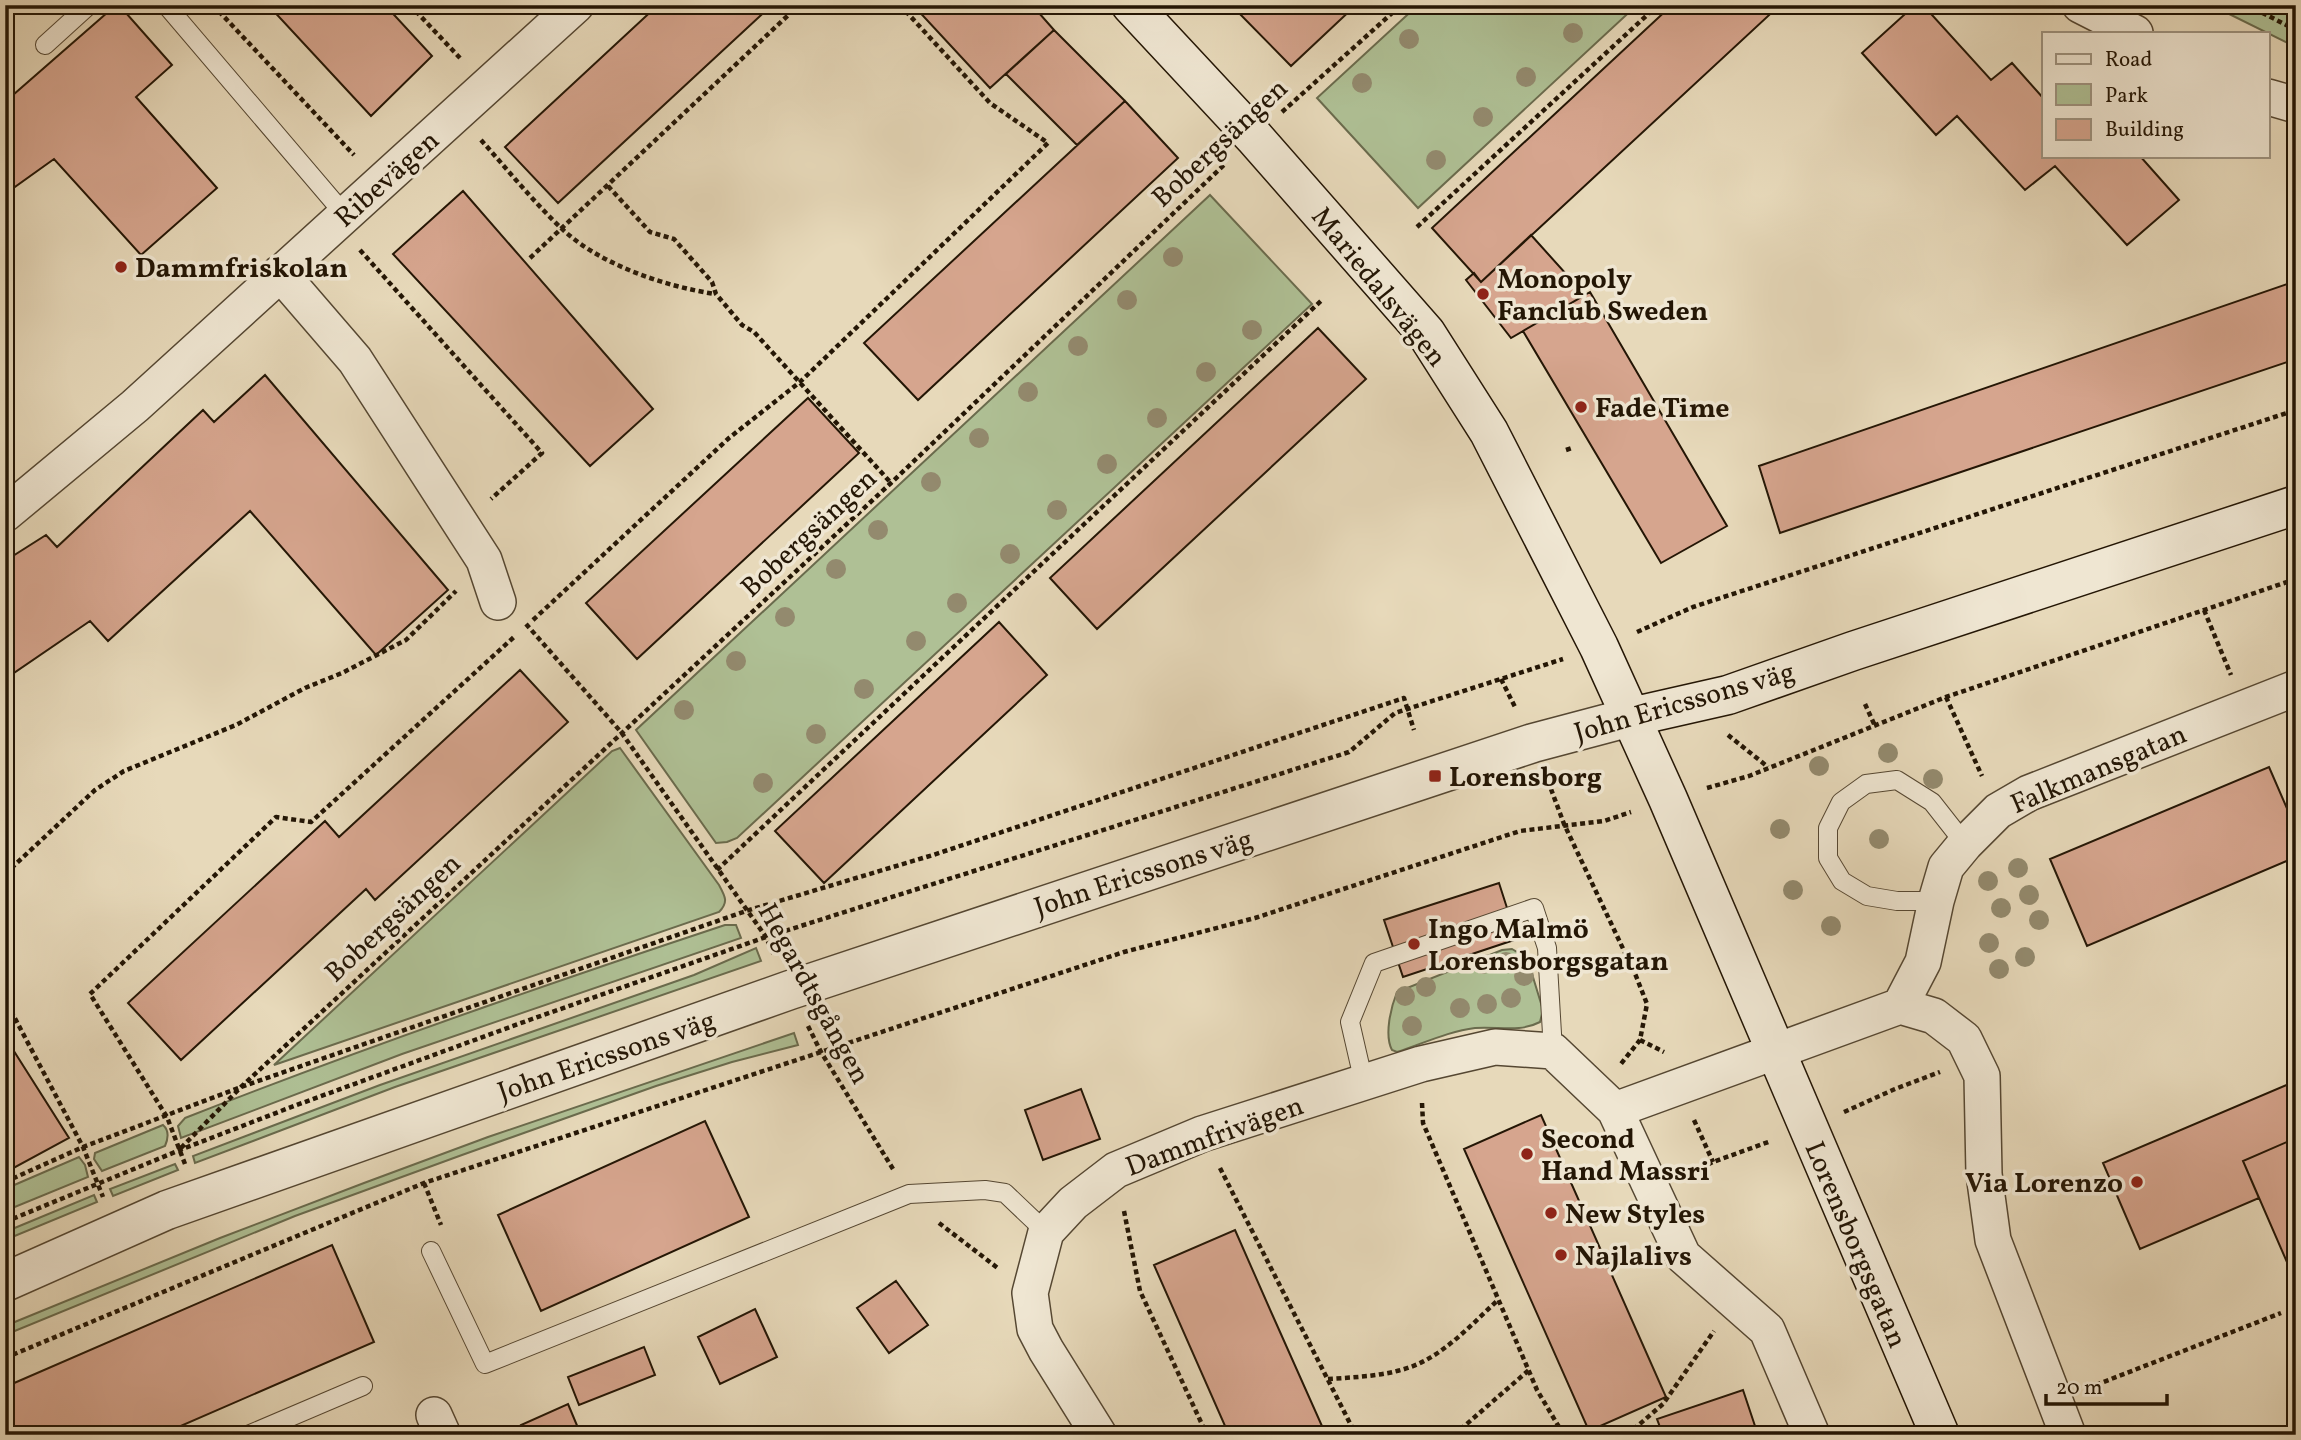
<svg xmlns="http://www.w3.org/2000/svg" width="2301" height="1440" viewBox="0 0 2301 1440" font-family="Vollkorn,serif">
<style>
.green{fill:#afc095;stroke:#6a6b4d;stroke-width:2}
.building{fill:#d6a58e;stroke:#241605;stroke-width:2}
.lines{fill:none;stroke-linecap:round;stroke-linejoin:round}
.service-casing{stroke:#554732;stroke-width:20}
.minor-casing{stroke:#554732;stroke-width:38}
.tertiary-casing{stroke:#554732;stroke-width:41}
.secondary-casing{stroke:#241605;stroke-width:41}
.path{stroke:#241605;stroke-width:4.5;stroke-dasharray:5 3.5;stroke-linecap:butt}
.service{stroke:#efe6d2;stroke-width:18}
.minor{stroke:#efe6d2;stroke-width:35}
.tertiary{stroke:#efe6d2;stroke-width:38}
.secondary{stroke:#efe6d2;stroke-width:38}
.tree{fill:#938a6e}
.poi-dot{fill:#8f2418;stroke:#efe6d2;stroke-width:2.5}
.labels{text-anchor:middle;stroke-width:7;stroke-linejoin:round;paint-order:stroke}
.street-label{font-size:28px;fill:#241605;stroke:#efe6d2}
.poi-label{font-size:28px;font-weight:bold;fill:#241605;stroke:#efe6d2;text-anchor:start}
</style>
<rect width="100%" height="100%" fill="#e7d9ba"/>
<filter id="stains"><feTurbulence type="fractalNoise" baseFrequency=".00286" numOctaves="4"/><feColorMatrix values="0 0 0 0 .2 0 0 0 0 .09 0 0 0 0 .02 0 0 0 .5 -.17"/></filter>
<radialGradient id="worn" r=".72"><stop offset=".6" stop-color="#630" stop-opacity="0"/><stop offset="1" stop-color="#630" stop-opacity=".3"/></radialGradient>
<path class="green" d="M1418,5h219l-219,203 -101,-110z
M2211,5h85v42z
M1210,195l102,109 -575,534 -10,4 -11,1 -80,-113z
M620,748l99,137c6,11 10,17 0,27l-445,153 338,-314z
M725,925h11l5,13 -339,116 -221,84 -3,-12 7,-8c178,-70 359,-133 540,-193z
M756,948l5,13 -366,126 -200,76 -2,-7 187,-71 314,-110z
M1512,949l10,6 7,9 14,46 -3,12c-21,11 -42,4 -65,6 -26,3 -53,16 -78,24l-5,-2c-8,-15 -1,-43 5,-58l105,-42z
M794,1033l4,12 -66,17 -76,24 -194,69 -167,61 -290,119v-9l215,-88 144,-55 124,-46z
M163,1125c7,6 5,14 2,21l-63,25 -8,-12 1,-6z
M79,1157l6,8 3,12 -83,34v-22z
M175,1164l3,6 -65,26 -3,-7z
M94,1195l3,7 -92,38v-8z"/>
<path class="building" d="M116,5h3l53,60 -36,32 81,91 -76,67 -87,-96 -49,35v-92z
M268,5h117l47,51 -61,60z
M658,5h114l-214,198 -53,-56z
M913,5h119l22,25 -64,58z
M1235,5h121l-65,61 -58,-59z
M1672,5h108l-299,277 -49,-54z
M1915,5h8l68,75 21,-17 32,36v57h96l39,44 -52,45 -72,-79 -30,24 -68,-74 -21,19 -74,-82z
M1054,30l71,71 -48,44 -71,-71z
M1125,101l53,57 -260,242 -54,-57z
M463,191l190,218 -63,57 -197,-212z
M1531,235l54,60 -74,43 -45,-58 8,-7 7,9z
M2296,281v78l-516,174 -21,-67z
M1590,292l137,234 -66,37 -138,-232z
M1318,328l48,51 -269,250 -47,-51z
M265,375l183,215 -72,65 -126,-144 -142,130 -18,-20 -85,58v-118l41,-26 11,12 146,-137 11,12z
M808,398l51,55 -222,206 -51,-56z
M999,622l48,53 -223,208 -49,-52z
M520,670l48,52 -193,178 -9,-11 -185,171 -53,-57 197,-182 14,16z
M2269,767l27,62v28l-209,89 -37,-87z
M1499,883l18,56 -114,38 -19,-57z
M5,1037l64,101 -61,33h-3z
M2296,1081v57l-53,23 16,37 -119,51 -37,-86z
M1081,1089l19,50 -57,21 -18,-50z
M1541,1115l125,282 -77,34 -125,-282z
M705,1121l44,96 -208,94 -43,-96z
M2296,1138v145l-53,-122z
M1235,1230l37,84 54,121h-97l-75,-170z
M332,1245l42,97 -214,93h-155v-48z
M896,1281l32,44 -39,28 -32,-45z
M755,1309l22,48 -57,27 -22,-47z
M644,1347l11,28 -76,30 -11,-28z
M1743,1390l15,45h-95l-6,-16z
M568,1404l13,31h-56l-4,-10z"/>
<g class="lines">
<defs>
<path id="service" d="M166,5l179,210
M45,45l44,-40
M1936,901h-39l-30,-5 -25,-15 -14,-23v-30l13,-26 25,-18 31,-4 35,22 33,42
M1364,1083l-14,-61 24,-59 160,-55 13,40 6,103
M431,1251l54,113 424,-170 76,-4 20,3 41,39
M248,1435l115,-49"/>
<path id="minor" d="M2080,5l55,28
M2268,97l28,8
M280,273l75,87 129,200 14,42
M5,514l130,-108 441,-401
M1900,1006l34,10 30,23 18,37 2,98 9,66 75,195
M1615,1110l285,-104 23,-44 13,-61 10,-34 19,-23 33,-33 31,-18 267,-105
M434,1415l9,20
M1099,1435l-53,-85 -11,-21 -5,-36 16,-61 27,-29 43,-33 86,-36 219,-70 74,-17 58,4 62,59 68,146 84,74 45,105"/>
<path id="tertiary" d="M5,1282l162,-72 623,-220 743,-247 98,-26"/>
<path id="secondary" d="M1131,5l123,132 172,196 63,99 110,215 69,152 272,636
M1631,717l97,-22 125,-44 443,-146"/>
</defs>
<use href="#service" class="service-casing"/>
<use href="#minor" class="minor-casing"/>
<use href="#tertiary" class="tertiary-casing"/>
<use href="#secondary" class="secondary-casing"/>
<path class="path" d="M213,5l141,150
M410,5l50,53
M2247,5l49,25
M1282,112l119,-107
M481,140c26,29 51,60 79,87 38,37 103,59 155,67
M608,186l42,46 24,7 38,43 4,12 26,31 12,7 137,151
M1417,227l241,-222
M360,250l182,203 -51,46
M530,258l269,-253
M1566,450l6,-2
M2204,610l27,65
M533,620l196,-182 71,-56 248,-239 -58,-40 -90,-98
M526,624l95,108 145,205 8,18
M1637,632l56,-25 603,-197
M1501,679l15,30
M1946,697l36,79
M1865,704l10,22
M1728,735l40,32
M1548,781l16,43 72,152 11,28 -7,36 -20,25
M1707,788l42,-12 197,-79 350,-118
M717,870l606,-571
M5,874l90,-84 29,-19 112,-46 69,-37 37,-15 64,-33 50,-49
M5,1005l5,4 73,138 20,50
M808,1026l13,26 72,117
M1640,1040l24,12
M1422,1103l1,20 114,267 22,37 11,8
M1844,1112l51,-23 45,-17
M1694,1120l19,42
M181,1148l60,-61 650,-604 335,-320
M185,1164l-18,-47 -77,-123 186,-177 35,5 203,-185
M1220,1168l136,267
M1685,1176l28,-14 58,-21
M5,1182l78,-35 158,-60 505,-176 187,-56 471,-157 10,32
M424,1183l17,42
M1124,1211l16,80 67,144
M5,1222l175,-72 114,-44 238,-87 234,-82 583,-185 46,-39 168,-54
M939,1223l60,46
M5,1358l419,-175 700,-231 131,-34 265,-87 84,-10 27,-9
M1328,1379c30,-2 63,-3 90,-15 31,-14 56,-42 80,-64
M2088,1388l193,-75
M1454,1435l75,-65
M1627,1435l36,-31 51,-73"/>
<use href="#service" class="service"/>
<use href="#minor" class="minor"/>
<use href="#tertiary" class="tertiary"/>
<use href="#secondary" class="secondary"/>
</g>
<g class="tree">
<circle cx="1573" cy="33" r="10"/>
<circle cx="1409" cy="39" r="10"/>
<circle cx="1526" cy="77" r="10"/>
<circle cx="1362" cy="83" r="10"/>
<circle cx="1483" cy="117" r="10"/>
<circle cx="1436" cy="160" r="10"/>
<circle cx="1173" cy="257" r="10"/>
<circle cx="1127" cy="300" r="10"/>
<circle cx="1252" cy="330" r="10"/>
<circle cx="1078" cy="346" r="10"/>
<circle cx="1206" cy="372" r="10"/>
<circle cx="1028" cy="392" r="10"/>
<circle cx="1157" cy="418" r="10"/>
<circle cx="979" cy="438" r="10"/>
<circle cx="1107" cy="464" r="10"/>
<circle cx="931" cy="482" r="10"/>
<circle cx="1057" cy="510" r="10"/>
<circle cx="878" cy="530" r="10"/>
<circle cx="1010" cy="554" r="10"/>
<circle cx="836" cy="569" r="10"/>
<circle cx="957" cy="603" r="10"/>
<circle cx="785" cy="617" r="10"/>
<circle cx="916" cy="641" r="10"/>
<circle cx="736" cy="661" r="10"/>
<circle cx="864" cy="689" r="10"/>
<circle cx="684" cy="710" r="10"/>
<circle cx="816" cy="734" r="10"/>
<circle cx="1888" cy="753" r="10"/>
<circle cx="1819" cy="766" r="10"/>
<circle cx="1933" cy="779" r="10"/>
<circle cx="763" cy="783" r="10"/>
<circle cx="1780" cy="829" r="10"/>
<circle cx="1879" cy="839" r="10"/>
<circle cx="2018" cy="868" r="10"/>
<circle cx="1988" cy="881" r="10"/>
<circle cx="1793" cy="890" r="10"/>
<circle cx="2029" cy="895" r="10"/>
<circle cx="2001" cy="908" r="10"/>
<circle cx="2039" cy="920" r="10"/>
<circle cx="1831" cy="926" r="10"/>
<circle cx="1989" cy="943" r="10"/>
<circle cx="2025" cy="957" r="10"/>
<circle cx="1506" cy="962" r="10"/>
<circle cx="1483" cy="964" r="10"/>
<circle cx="1999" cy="969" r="10"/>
<circle cx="1524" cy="976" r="10"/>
<circle cx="1426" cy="987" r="10"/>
<circle cx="1405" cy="996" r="10"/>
<circle cx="1511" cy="998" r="10"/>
<circle cx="1487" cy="1004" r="10"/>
<circle cx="1460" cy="1008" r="10"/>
<circle cx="1412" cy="1026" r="10"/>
</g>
<g class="poi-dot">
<circle cx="121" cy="267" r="7"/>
<circle cx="1483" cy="294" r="7"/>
<circle cx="1581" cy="407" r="7"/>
<rect x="1428" y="769" width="14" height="14" rx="3.5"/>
<circle cx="1414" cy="944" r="7"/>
<circle cx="1527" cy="1154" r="7"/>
<circle cx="2137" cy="1182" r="7"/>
<circle cx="1551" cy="1213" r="7"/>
<circle cx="1561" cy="1255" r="7"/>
</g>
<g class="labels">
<g class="street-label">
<text transform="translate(1219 142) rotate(-43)" y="10">Bobergsängen</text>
<text transform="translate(386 178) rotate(-42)" y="10">Ribevägen</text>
<text transform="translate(1380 286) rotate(51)" y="10">Mariedalsvägen</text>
<text transform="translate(808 532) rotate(-43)" y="10">Bobergsängen</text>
<text transform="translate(1684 701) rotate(-16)" y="10">John Ericssons väg</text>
<text transform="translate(2098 768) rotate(-23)" y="10">Falkmansgatan</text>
<text transform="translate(1143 872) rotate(-18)" y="10">John Ericssons väg</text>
<text transform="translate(392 917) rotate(-43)" y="10">Bobergsängen</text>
<text transform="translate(815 993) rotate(61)" y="10">Hegardtsgången</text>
<text transform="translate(606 1055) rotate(-19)" y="10">John Ericssons väg</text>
<text transform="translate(1214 1135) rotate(-20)" y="10">Dammfrivägen</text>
<text transform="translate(1857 1244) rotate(67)" y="10">Lorensborgsgatan</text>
</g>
<g class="poi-label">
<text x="135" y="277">Dammfriskolan</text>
<text x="1497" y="288">Monopoly<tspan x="1497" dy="32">Fanclub Sweden</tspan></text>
<text x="1595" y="417">Fade Time</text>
<text x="1449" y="786">Lorensborg</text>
<text x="1428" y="938">Ingo Malmö<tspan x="1428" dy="32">Lorensborgsgatan</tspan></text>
<text x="1541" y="1148">Second<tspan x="1541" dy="32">Hand Massri</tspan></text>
<text x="2123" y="1192" text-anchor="end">Via Lorenzo</text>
<text x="1565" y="1223">New Styles</text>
<text x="1575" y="1265">Najlalivs</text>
</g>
</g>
<rect width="2301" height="1440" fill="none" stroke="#e7d9ba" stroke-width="28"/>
<rect x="7" y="7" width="2287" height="1426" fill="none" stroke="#241605" stroke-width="3.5"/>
<rect x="14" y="14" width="2273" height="1412" fill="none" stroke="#241605" stroke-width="2"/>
<rect x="2042" y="32" width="228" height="126" fill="#efe6d2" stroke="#9e9380" stroke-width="2"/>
<rect x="2056" y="54" width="35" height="10" fill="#efe6d2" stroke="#9e9380" stroke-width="2"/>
<text x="2105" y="66" font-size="21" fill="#241605">Road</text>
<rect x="2056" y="84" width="35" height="21" fill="#afc095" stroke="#9e9380" stroke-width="2"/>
<text x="2105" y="102" font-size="21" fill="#241605">Park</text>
<rect x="2056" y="119" width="35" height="21" fill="#d6a58e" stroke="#9e9380" stroke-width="2"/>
<text x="2105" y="136" font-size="21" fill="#241605">Building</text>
<path d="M2046 1394v10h121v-10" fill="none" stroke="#241605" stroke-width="3.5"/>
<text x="2056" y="1394" font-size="21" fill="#241605" stroke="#efe6d2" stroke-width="5" paint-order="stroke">20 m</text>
<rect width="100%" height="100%" filter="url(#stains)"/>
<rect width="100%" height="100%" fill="url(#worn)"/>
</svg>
